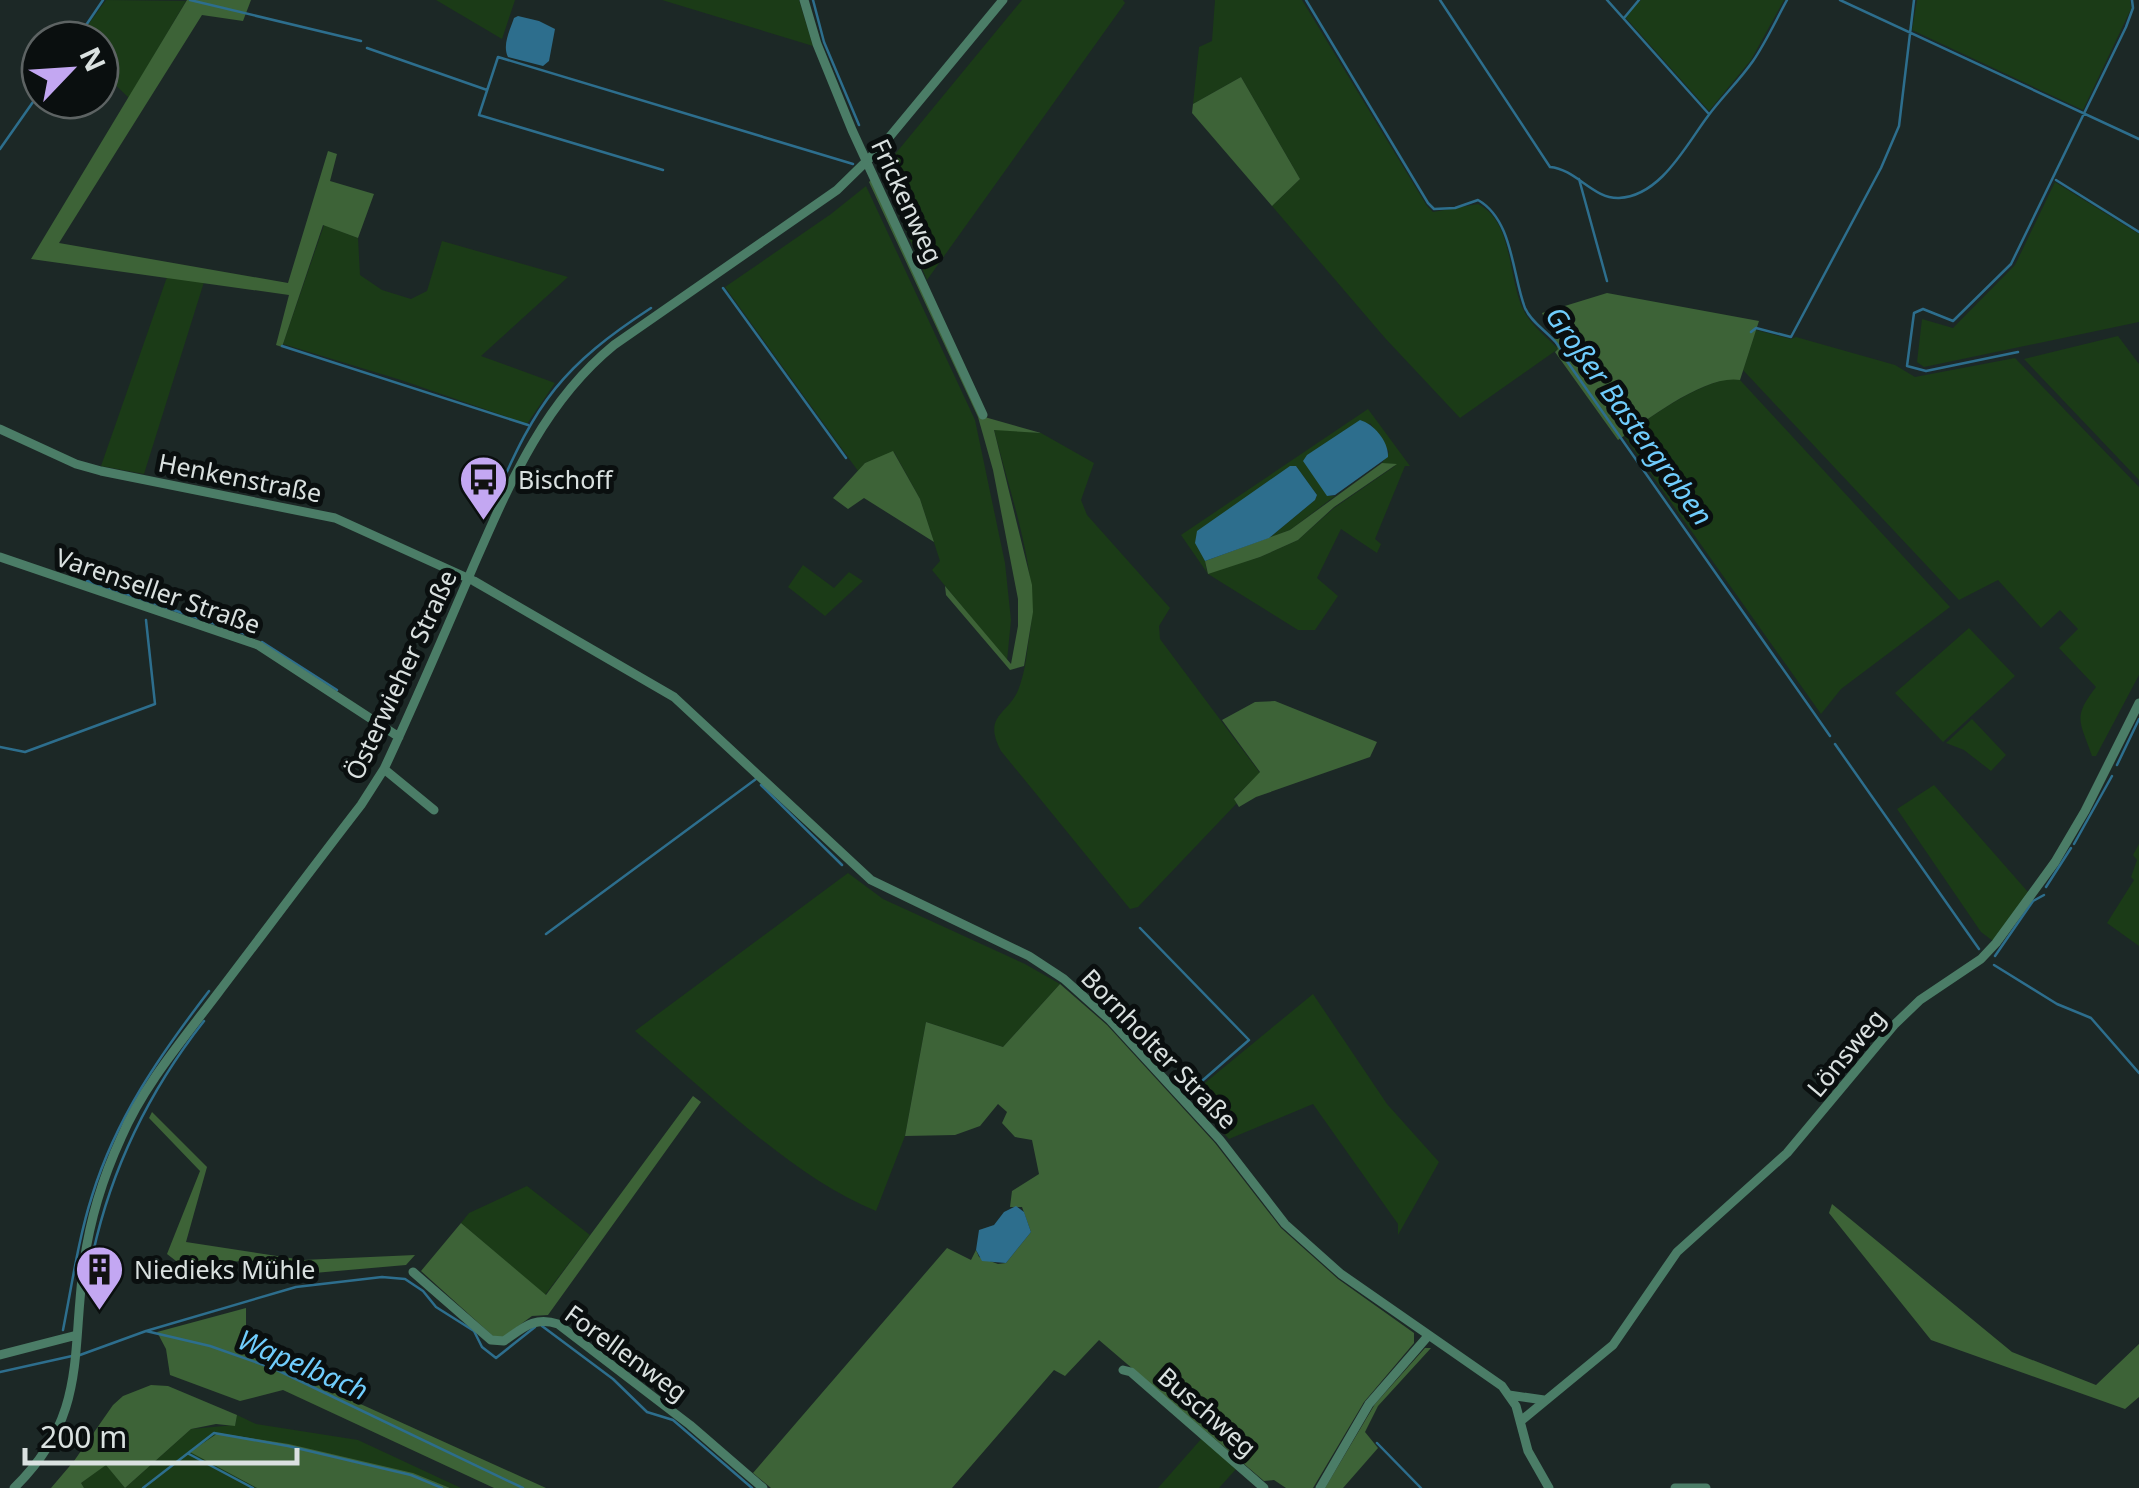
<svg xmlns="http://www.w3.org/2000/svg" width="2139" height="1488" viewBox="0 0 2139 1488" font-family="'Noto Sans',sans-serif">
<style>
.green{fill:#1b3b17;fill-rule:evenodd}
.forest{fill:#3d6337}
.water{fill:#2d6e8d}
.lines{fill:none;stroke-linecap:round;stroke-linejoin:round}
.stream{stroke:#2d6e8d;stroke-width:2.5}
.minor{stroke:#4b7d67;stroke-width:9}
.labels{text-anchor:middle;stroke-width:10;stroke-linejoin:round;paint-order:stroke}
.street-label{font-size:25px;fill:#dae1e0;stroke:#0a0f0f}
.poi-label{font-size:25px;fill:#dae1e0;stroke:#0a0f0f;text-anchor:start}
.water-label{font-size:28px;font-style:italic;fill:#70cdfd;stroke:#0a0f0f}
</style>
<rect width="100%" height="100%" fill="#1c2826"/>
<path class="green" d="M106,0l80,1 -57,97 -29,-28v-30h-23z
M436,0h79l-13,39z
M662,0h137l14,46z
M1022,0h101l2,3 -198,277 -42,-98 -3,-12z
M1215,0h87l125,206 6,6 45,-8c37,19 29,77 47,109 7,13 23,25 33,36l-98,69 -75,-80 -113,-132 28,-27 -59,-102 -48,27 6,-57 13,-6z
M1641,0h143l-33,60 -42,51 -84,-94z
M1917,0h213l1,9 -48,101 -171,-80z
M2055,182l84,52v88l-215,45 -7,-5 5,-43 31,9 62,-63z
M866,186l109,234 30,143 6,57 -4,41 -75,-91 8,-9 -20,-62 -26,-47 -29,11 -7,8 -133,-184 106,-73z
M324,225l34,13 2,37 22,15 29,9 16,-8 15,-50 126,36 -87,79 74,27 -28,41 -126,-44 -118,-36z
M167,277l37,5 -60,192 -43,-8z
M1756,330l35,9 5,-2 99,28 20,12 100,-19 124,129v188l-43,81h-4c-12,-35 -20,-38 4,-69l-37,-39 19,-19 -18,-19 -19,18 -43,-48 -39,20 -216,-230z
M2118,336l21,28v116l-115,-121z
M1730,378l10,2 210,227 -109,82 -20,25 -197,-278c32,-23 68,-49 106,-58z
M1368,409l42,57h-5l-30,73 6,5 -4,9 -36,-24 -24,49 21,18 -23,34h-17l-90,-56 -27,-39zM1370,423l19,29 -7,11 13,3 -61,42 -36,32 -38,17 -53,16 -2,-12 91,-95 21,29 -2,5 -46,38 21,-8 45,-34h-8z
M994,429l47,4 53,30 -13,37 6,15 83,93 -11,18 1,13 100,134 -26,25 3,5 -99,104 -8,2 -129,-158c-20,-38 10,-36 19,-66 6,-17 7,-36 10,-53 10,-58 -22,-144 -36,-203z
M803,565l31,23 15,-16 14,9 -38,35 -37,-29z
M1969,628l46,48 -72,66 -48,-49z
M1972,719l34,36 -15,16 -27,-21 -18,-7z
M1934,785l94,107 -35,49 -12,-9 -84,-123z
M2139,844v102l-32,-23 27,-43 -3,-3 6,-17 -4,-5z
M848,873l35,26 142,65 35,20 -57,63 -77,-25 -21,114 -29,75c-86,-35 -169,-120 -241,-180z
M1313,994l74,110 52,58 -41,73v-11l-85,-120 -84,35 -40,-43z
M527,1186l63,49 -45,60 -84,-72 8,-10z
M237,1415l19,9 102,16 103,48h-11l-38,-15 -123,-29 -71,-11 -27,19 66,36h-173l-3,-5 25,-19 19,24 66,-59 44,-4z
M1202,1438l35,30 -18,20h-61z"/>
<path class="forest" d="M187,0h64l-8,21 -41,-6 -143,228 229,40 40,-132 9,3 -7,27 44,13 -16,44 -35,-13 -41,122 -6,-2 13,-50 -258,-36z
M1241,77l59,102 -28,27 -80,-93 1,-9z
M872,179l109,237 60,17 -47,-3 38,155 1,27 -9,54 -14,4 -64,-75 -1,-9 66,78 7,-38v-27l-25,-129 -15,-53 -109,-235z
M1607,293l152,28 -19,59c-35,-6 -94,41 -122,60l-63,-88 3,-3 -16,-36z
M893,451l27,48 14,43 -70,-44 -16,11 -15,-11 32,-35z
M1382,463l15,1 -63,43 -36,33 -38,17 -52,17 -3,-13 85,-31z
M1275,701l102,41 -7,15 -114,40 -17,10 -5,-8 26,-27 -38,-52 33,-18z
M1060,984l47,41 108,118 66,85 57,51 76,54v10l-50,59 -51,86h-27l-12,-8 -10,1 -165,-141 -34,36 -11,-6 -102,118h-181l-18,-15 194,-225 24,12 5,-10 3,7 19,7 8,-1 25,-31 -9,-25h-12l2,-16 27,-17 -7,-34 -17,-3 -13,-14 5,-11 -9,-8 -18,22 -25,9 -50,1 21,-114 77,25z
M693,1096l8,6 -153,213 -16,1 -30,22 -9,-2 -72,-65 40,-48 85,72z
M152,1112l55,55 -21,75 117,18 112,-5 -9,10 -92,8 -38,10 -6,-23 -90,4 -13,-10 33,-83 -51,-53z
M1832,1204l180,148 84,33 43,-41v53l-14,12 -194,-69 -102,-127z
M246,1308v44l300,136h-52l-211,-98 -43,11 -70,-26 -4,-26 -9,-17z
M1425,1348h6l-53,58 -13,26 13,16 -35,40h-18l50,-84z
M151,1385l17,1 69,29 -2,11 -19,-2 -25,5 -66,59 -19,-23 -25,18 3,5h-33l23,-27 39,-56 10,-9z
M218,1433l71,11 124,29 37,15h-193l-67,-36z"/>
<path class="water" d="M518,16l21,5 16,8 -6,32 -6,5 -35,-9c-6,-12 2,-27 6,-39z
M1360,420c14,4 29,22 28,37l-53,38 -8,1 -24,-35 4,-6z
M1290,466h6l21,29 -2,5 -46,38 -64,23 -10,-18 2,-12z
M1016,1206l8,6 7,20 -25,31 -24,-2 -6,-11 3,-20 15,-5 10,-13z"/>
<g class="lines">
<path class="stream" d="M190,0l171,41
M813,0l11,42 35,83
M1306,0l122,203 6,6 21,-1 23,-8c35,20 34,74 47,108 8,19 33,28 39,49l266,379
M1440,0l110,167c26,2 43,32 69,31 42,-2 67,-53 89,-82 14,-19 31,-35 45,-55 13,-19 23,-41 34,-61
M1607,0l101,113
M1840,0l299,139
M1624,18l15,-18
M76,40l27,-40
M367,48l120,42
M0,149l40,-57
M663,170l-184,-55 19,-58 355,107
M1579,179l28,102
M2056,180l83,52
M723,288l123,170
M1751,332l5,-4 35,9 90,-169 18,-42 15,-126
M282,346l246,79
M2018,352l-92,19 -19,-5 7,-53 9,-4 30,12 58,-57 115,-237 7,-19 -1,-8
M495,499c41,-97 67,-133 156,-191
M87,581l161,54
M262,642l75,48
M1835,744l144,205
M0,747l25,5 130,-48 -9,-84
M2117,765l22,-46
M761,785l81,80
M2074,844l38,-68
M2046,887l25,-39
M1140,928l109,112 -62,54
M546,934l210,-155
M1995,956l38,-55 11,-6
M1994,965l63,39 34,14 48,55
M93,1253c19,-87 56,-162 111,-232
M542,1326l71,53 34,33 26,8 79,68
M63,1330c9,-45 15,-90 29,-134 24,-78 68,-141 117,-205
M146,1331l150,-44 86,-10 23,2 18,12 13,16 38,24 8,16 14,11 39,-31
M80,1355l66,-24 64,15 65,23 248,119
M0,1372l72,-16
M1377,1443l44,45
M189,1454l64,34
M143,1488l71,-55 74,13 123,29 31,13"/>
<path class="minor" d="M804,0l13,44 35,86 131,285
M0,429l76,35 25,7 234,47 139,63 200,116 197,183 158,76 35,23 46,41 110,120 65,84 56,50 161,112 14,20 12,45 21,37
M0,557l258,88 141,92
M384,769l50,41
M413,1272l78,68 13,1c19,-13 30,-25 54,-17l132,101 73,63
M0,1355l77,-20
M1123,1370l8,2 133,116
M1509,1395l35,5
M1522,1420l91,-75 64,-93 110,-99 107,-128 26,-25 61,-41 15,-16 59,-81 30,-51 54,-108
M14,1488c74,-72 57,-134 70,-226 6,-42 19,-85 37,-124 22,-52 63,-100 97,-145 48,-63 95,-126 143,-188l23,-36c31,-66 60,-134 89,-202 36,-82 70,-164 141,-222l223,-155 45,-44 121,-146
M1320,1488l49,-84 59,-68
M1675,1488h31"/>
</g>
<defs>
<symbol id="bus-pin" viewBox="-11 -11 22 30"><path d="M0 17L-7.5 6A9.5 9.5 0 1 1 7.5 6Z" fill="#c3a7f2" stroke="#0a0f0f"/><path d="M-5-6H5V4H4V6H2V4H-2V6H-4V4H-5ZM-3.5-4V0h7V-4ZM-3.5 1.2v1.5H-2V1.2ZM2 1.2v1.5H3.5V1.2Z" fill="#111"/></symbol>
<symbol id="building-pin" viewBox="-11 -11 22 30"><path d="M0 17L-7.5 6A9.5 9.5 0 1 1 7.5 6Z" fill="#c3a7f2" stroke="#0a0f0f"/><path d="M-4-6H4V6H1V3H-1V6H-4ZM-2.5-4.3h1.7v1.8h-1.7ZM.8-4.3h1.7v1.8H.8ZM-2.5-1h1.7V.8h-1.7ZM.8-1h1.7V.8H.8Z" fill="#111"/></symbol>
</defs>
<g fill-rule="evenodd">
<use href="#bus-pin" x="456" y="452" width="55" height="75"/>
<use href="#building-pin" x="72" y="1242" width="55" height="75"/>
</g>
<g class="labels">
<g class="street-label">
<text transform="translate(907 201) rotate(65)" y="9">Frickenweg</text>
<text transform="translate(240 478) rotate(11)" y="9">Henkenstraße</text>
<text transform="translate(158 591) rotate(19)" y="9">Varenseller Straße</text>
<text transform="translate(401 675) rotate(-65)" y="9">Österwieher Straße</text>
<text transform="translate(1159 1049) rotate(46)" y="9">Bornholter Straße</text>
<text transform="translate(1846 1053) rotate(-50)" y="9">Lönsweg</text>
<text transform="translate(626 1353) rotate(36)" y="9">Forellenweg</text>
<text transform="translate(1207 1412) rotate(41)" y="9">Buschweg</text>
</g>
<g class="poi-label">
<text x="518" y="489">Bischoff</text>
<text x="134" y="1279">Niedieks Mühle</text>
</g>
<g class="water-label">
<text transform="translate(1629 416) rotate(54)" y="10">Großer Bastergraben</text>
<text transform="translate(303 1365) rotate(23)" y="10">Wapelbach</text>
</g>
</g>
<g transform="translate(70 70) rotate(65)"><circle r="48" fill="#0a0f0f" stroke="#5d6363" stroke-width="2.5"/>
<path d="M0-8L18 38L0 25L-18 38Z" fill="#c3a7f2"/>
<text y="-15" font-size="28" font-weight="bold" text-anchor="middle" fill="#dae1e0">N</text>
</g>
<path d="M25 1448v15h272v-15" fill="none" stroke="#dae1e0" stroke-width="5"/>
<text x="40" y="1448" font-size="30" fill="#dae1e0" stroke="#0a0f0f" stroke-width="8" paint-order="stroke">200 m</text>
</svg>
